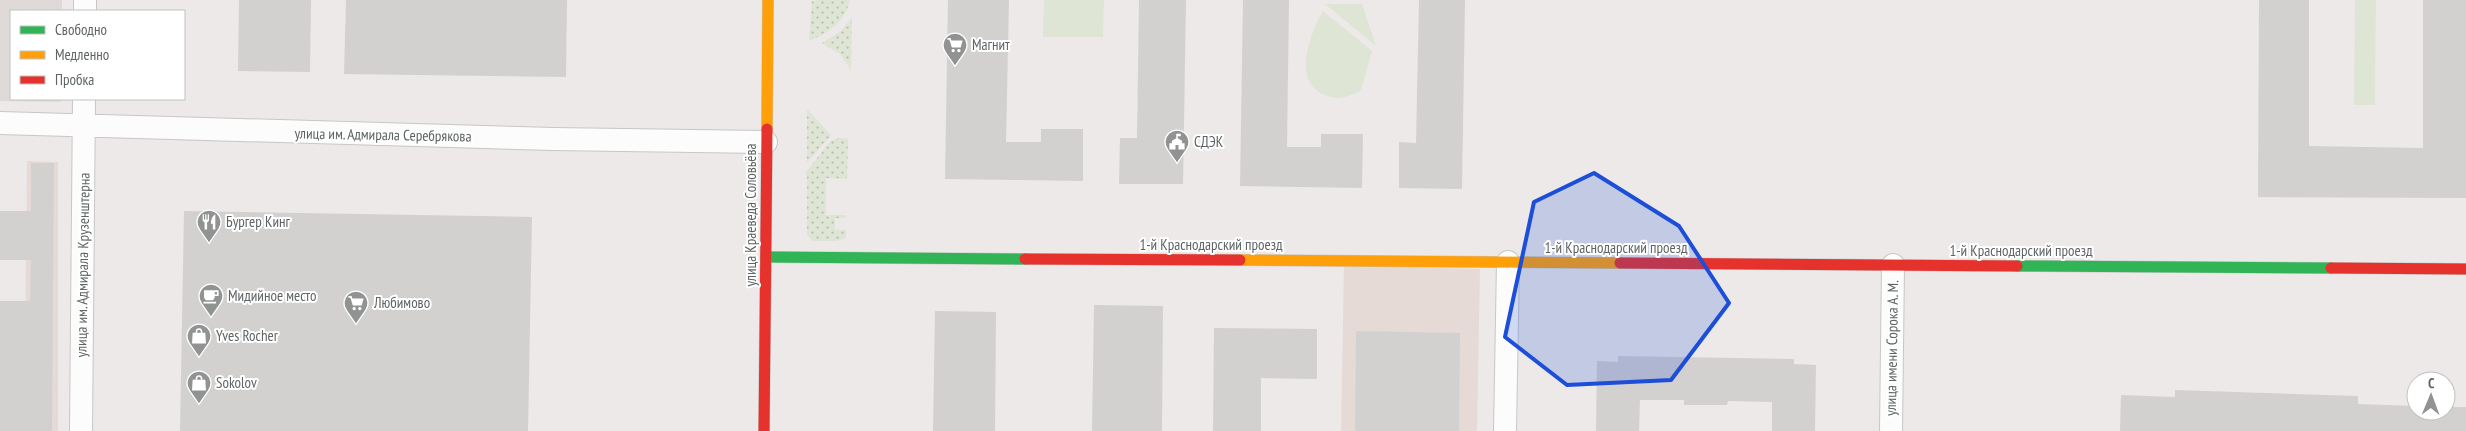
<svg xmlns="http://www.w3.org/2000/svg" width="2466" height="431" viewBox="0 0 2466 431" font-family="'PT Sans Narrow',sans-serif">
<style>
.commercial{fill:#e5dad6}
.education{fill:#dfdad8}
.grass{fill:url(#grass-dots)}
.park{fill:#dfe5d5}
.building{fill:#d3d0d0}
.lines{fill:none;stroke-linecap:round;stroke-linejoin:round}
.street-casing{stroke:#c8c7c6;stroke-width:24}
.fast-casing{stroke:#c7c7c6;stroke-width:12}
.slow-casing{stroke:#c7c7c6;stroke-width:12}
.jam-casing{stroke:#c7c7c6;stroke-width:12}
.street{stroke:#fcfcfc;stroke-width:22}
.fast{stroke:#30b455;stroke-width:11}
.slow{stroke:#ff9f0a;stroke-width:11}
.jam{stroke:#e5322d;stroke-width:11}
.marked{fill:#1d4ed8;fill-opacity:0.2;stroke:#1d4ed8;stroke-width:4;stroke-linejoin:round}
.labels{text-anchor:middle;stroke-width:4;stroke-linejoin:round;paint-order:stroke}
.poi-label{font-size:15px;fill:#5e6464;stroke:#fff;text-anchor:start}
.street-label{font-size:15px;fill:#5e6464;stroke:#fff}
</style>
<defs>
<pattern id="grass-dots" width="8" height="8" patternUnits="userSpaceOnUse" patternTransform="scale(1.25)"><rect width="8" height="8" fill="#dfe5d5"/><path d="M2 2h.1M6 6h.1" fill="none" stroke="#b8bdb0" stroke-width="1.8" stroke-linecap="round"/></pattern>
</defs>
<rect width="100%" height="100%" fill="#ece9e8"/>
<path class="commercial" d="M27,161l31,1v269h-34z
M1344,265l136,4 -3,162h-136z"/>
<path class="education" d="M0,0h62v11h-51v88h50v3l-61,-1z"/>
<path class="grass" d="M819,0h31c-5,22 -21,33 -41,41l3,-40z
M852,17l-1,53 -10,-15 -19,-12 19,-12z
M807,109l24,26 -24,28z
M838,138l10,1 -1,40 -21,-1v37h20v3h-11v12h11v8l-9,3h-25l-5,-7v-58l-2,-3 26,-32z"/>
<path class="park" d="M1044,0h60l-1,37h-60z
M2355,0h21l-1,105h-21z
M1325,4h37l14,42z
M1323,11l49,40 -11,39c-13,7 -22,11 -36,5 -34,-13 -15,-61 -2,-84z"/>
<path class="building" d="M239,0h72l-1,72 -72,-1z
M346,0h221l-1,77 -222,-3z
M948,0h61l-3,142h35v-13h42v52l-138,-2z
M1139,0h47l-3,184h-64l1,-46h17z
M1243,0h46l-2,147h34v-13h42l-1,54 -122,-2z
M1419,0h46l-3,189 -63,-1v-46l17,1z
M2259,0h50v146l114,2v-148h43v198l-208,-1z
M31,163h23l-2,268h-52v-130h30l1,-41h-31v-49h31z
M184,211l348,6 -4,214h-348z
M1094,305l69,1 -1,125h-70z
M935,311l61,1 -1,119h-62z
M1214,328l103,1v50l-56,-1v53h-48z
M1356,331l104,2 -1,98h-104z
M1618,356l176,3v5l22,1 -1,66h-43v-29l-44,-1 -1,4h-43v-5h-44l-1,31h-43l1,-70 21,1z
M2175,390l183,6v8l58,2v5h30v-4h20v24h-346l1,-36 54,2z"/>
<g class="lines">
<defs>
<path id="street" d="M85,11v-11
M0,123l553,16 213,3
M81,431l3,-332
M1505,431l3,-169
M1891,431l2,-166"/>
<path id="fast" d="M766,257l259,2
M2017,266l314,2"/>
<path id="slow" d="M767,129l1,-129
M1240,260l380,3"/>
<path id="jam" d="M1025,259l215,1
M1620,263l397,3
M2331,268l135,1
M764,431l3,-302"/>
</defs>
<use href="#street" class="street-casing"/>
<use href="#fast" class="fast-casing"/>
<use href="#slow" class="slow-casing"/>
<use href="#jam" class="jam-casing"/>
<use href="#street" class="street"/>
<use href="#fast" class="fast"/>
<use href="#slow" class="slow"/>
<use href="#jam" class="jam"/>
</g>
<path class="marked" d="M1594,173l85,53 50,77 -58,77 -104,5 -62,-48 29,-135z"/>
<defs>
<symbol id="supermarket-pin" viewBox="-11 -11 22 30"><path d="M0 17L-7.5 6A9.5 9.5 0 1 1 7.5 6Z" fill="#909392" stroke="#fff"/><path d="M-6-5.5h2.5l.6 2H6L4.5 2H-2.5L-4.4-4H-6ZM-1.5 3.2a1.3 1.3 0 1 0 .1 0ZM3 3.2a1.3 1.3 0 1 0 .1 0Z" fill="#fff"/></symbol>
<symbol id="civic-pin" viewBox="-11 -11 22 30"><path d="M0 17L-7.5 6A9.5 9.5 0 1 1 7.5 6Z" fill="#909392" stroke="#fff"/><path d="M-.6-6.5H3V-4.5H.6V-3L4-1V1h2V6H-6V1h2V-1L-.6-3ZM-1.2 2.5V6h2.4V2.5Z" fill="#fff"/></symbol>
<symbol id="restaurant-pin" viewBox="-11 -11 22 30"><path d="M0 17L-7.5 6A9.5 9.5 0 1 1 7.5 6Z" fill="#909392" stroke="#fff"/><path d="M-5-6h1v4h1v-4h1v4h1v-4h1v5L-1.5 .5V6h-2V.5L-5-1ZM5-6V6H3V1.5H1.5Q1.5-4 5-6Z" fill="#fff"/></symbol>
<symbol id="cafe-pin" viewBox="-11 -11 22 30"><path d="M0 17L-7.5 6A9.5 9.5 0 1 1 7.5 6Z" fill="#909392" stroke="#fff"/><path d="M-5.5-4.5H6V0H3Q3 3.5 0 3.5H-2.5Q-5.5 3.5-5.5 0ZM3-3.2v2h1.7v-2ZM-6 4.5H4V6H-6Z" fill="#fff"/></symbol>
<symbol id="shop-pin" viewBox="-11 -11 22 30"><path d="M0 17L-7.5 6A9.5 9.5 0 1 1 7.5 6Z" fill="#909392" stroke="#fff"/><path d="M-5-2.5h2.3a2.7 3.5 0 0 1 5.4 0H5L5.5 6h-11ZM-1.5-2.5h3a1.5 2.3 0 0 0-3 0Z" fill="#fff"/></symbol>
</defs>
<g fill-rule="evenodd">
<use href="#supermarket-pin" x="941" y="31" width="28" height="38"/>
<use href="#civic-pin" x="1163" y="128" width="28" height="38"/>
<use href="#restaurant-pin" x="195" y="208" width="28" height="38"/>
<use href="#cafe-pin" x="197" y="282" width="28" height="38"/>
<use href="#supermarket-pin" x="342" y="289" width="28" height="38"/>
<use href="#shop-pin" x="185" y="322" width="28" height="38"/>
<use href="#shop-pin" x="185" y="369" width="28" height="38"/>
</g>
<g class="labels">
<g class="poi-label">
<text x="972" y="50">Магнит</text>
<text x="1194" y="147">СДЭК</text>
<text x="226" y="227">Бургер Кинг</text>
<text x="228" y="301">Мидийное место</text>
<text x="374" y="308">Любимово</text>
<text x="216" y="341">Yves Rocher</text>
<text x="216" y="388">Sokolov</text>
</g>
<g class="street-label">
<text transform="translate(383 135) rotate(1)" y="5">улица им. Адмирала Серебрякова</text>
<text transform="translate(751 215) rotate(-90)" y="5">улица Краеведа Соловьёва</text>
<text x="1211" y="250">1-й Краснодарский проезд</text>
<text x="1616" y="253">1-й Краснодарский проезд</text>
<text x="2021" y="256">1-й Краснодарский проезд</text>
<text transform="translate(83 265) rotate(-89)" y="5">улица им. Адмирала Крузенштерна</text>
<text transform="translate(1892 348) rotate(-89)" y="5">улица имени Сорока А. М.</text>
</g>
</g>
<rect x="10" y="10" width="175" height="90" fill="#ffffff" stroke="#bfc1c1"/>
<rect x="20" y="26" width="25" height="8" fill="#30b455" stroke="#bfc1c1"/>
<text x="55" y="35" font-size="15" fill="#5e6464">Свободно</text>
<rect x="20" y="51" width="25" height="8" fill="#ff9f0a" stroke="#bfc1c1"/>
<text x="55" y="60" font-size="15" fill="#5e6464">Медленно</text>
<rect x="20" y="76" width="25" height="8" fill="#e5322d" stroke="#bfc1c1"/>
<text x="55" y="85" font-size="15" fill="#5e6464">Пробка</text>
<g transform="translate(2431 396) rotate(1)"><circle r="24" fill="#ffffff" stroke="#bfc1c1"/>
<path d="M0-4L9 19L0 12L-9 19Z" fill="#909392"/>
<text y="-8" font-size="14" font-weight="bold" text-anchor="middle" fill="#5e6464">С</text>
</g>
</svg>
